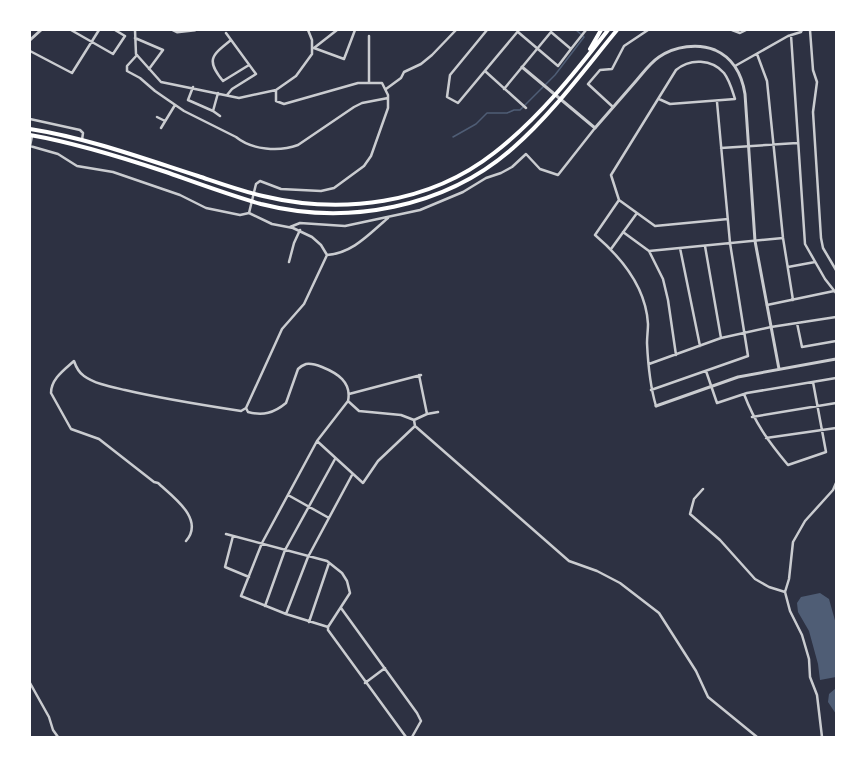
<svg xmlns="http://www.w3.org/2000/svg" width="866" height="767" viewBox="0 0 866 767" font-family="'Source Sans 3',sans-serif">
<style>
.water{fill:#4f5d75}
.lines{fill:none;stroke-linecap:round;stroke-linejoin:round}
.stream{stroke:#4f5d75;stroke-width:1.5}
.minor{stroke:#caccd0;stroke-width:2.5}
.tertiary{stroke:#caccd0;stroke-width:3}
.trunk{stroke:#fff;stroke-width:4}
</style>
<rect width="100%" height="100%" fill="#2d3142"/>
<path class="water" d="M820,593l9,6 7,25v53l-16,3 -2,-16 -9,-33 -11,-19 -1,-9 4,-6z
M836,688v26l-8,-12 1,-8z"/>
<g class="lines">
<path class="stream" d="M453,137l23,-13 11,-11h20l7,-3h6l35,-35 29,-38 -8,-7"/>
<path class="minor" d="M71,30l42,24 12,-18 -10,-6
M135,30l1,24 25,28 78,16 37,-8 20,-14 16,-22v-14l-4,-10
M487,30l-37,45 -3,22 11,6 61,-73
M732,30l8,3 6,-3
M810,30l3,40 4,12 -4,30 8,126 2,10 13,22
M226,33l30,41 -24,15 -5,6
M791,35l14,209 20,35 11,14
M135,38l28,12 -14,19
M231,40c-20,16 -25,20 -8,41l26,-16
M314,48l30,11 11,-29
M314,48l23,-18
M571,49l15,-19
M30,51l42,22 27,-43
M757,54l10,27 16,157 10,62
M137,55l-10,11v5l13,7 15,13 29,20 52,26c16,13 43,15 62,8l56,-38 8,-4 26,-5
M735,66l53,-30 13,-4 1,-2
M485,71l41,37
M369,82v-46
M193,87l-5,13 25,11 5,-18
M386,89l15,-11 3,-6 17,-8 11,-9 24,-25
M504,89l47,-57 20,17 -13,17 -40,-34
M659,99l11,5 65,-5c-3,-9 -5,-18 -11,-26 -12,-14 -34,-15 -48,-3l-65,105 8,25 36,26 73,-7
M613,107l-25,-23 12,-14 12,-1 12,-23 24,-16
M213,111l7,5
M157,117l8,4
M30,119l50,11 3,3 -1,7
M161,128l14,-23
M30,146l28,8 19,12 36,6 67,23 26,13 34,7 9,-2 23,11 21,4 19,9 9,8 6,10
M30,146l2,-10
M721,148l76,-5
M619,200l-24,35c27,23 51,52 53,89 0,6 -1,13 -1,19 1,21 3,43 9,63
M249,213l7,-29 4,-3 21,8 40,2 13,-3 30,-22 7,-10 17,-48v-13l-6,-12h-24l-74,21 -8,-3v-11
M290,227l10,-4 45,3 75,-16 43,-18 23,-14 15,-5 11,-6 14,-13 14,15 18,6 37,-47
M623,232l26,19 14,28 5,21 8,55
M705,246l16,92
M680,248l20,98
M611,249l26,-36
M649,251l134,-13
M327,255c26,-2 42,-21 61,-37
M289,262l5,-19 6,-13
M788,267l27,-5
M767,305l67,-14
M797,323l5,24 34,-6
M649,364l72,-26 50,-11 65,-10
M706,371l11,32 30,-10 89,-15
M419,375l8,39
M651,390l97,-34 -18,-113 -13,-141
M349,394l72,-19
M744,394c11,29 24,47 44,71l38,-13 -13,-70
M348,401l11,10 42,4 13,5
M246,408l2,4c15,4 26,1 38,-9l12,-34c2,-2 5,-4 8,-5 5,-1 11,1 16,3 15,6 30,15 26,34l-31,40 -55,102 -21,53 45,18 42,13
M246,408l36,-79 22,-25 23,-49
M438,412l-11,2 -13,6 1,6 154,135 28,10 23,12 39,30 37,58 12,26 49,40
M752,417l84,-14
M766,438l70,-10
M317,441l46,42 15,-22 37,-35
M703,489l-9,10 -4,15 30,26 35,39 14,8 16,5
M288,495l41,23
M226,534l101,27 15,12 5,8 3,12 -22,34
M233,536l-8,31 24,10
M186,541c19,-22 -13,-44 -28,-58l-4,-1 -55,-43 -28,-10 -20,-36c0,-14 13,-23 23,-32 2,6 4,11 10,15 11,8 28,11 41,14 38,9 77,15 116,21l5,-3
M265,606l20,-56 50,-91
M341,608l76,105 4,8 -9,16
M286,614l22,-57 44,-82
M309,622l20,-59
M328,627v3l78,107
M30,683l19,34 4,13 5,7
M365,683l20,-15
M822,737l-5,-42 -7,-18 -1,-18 -7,-24 -12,-24 -5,-19 4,-13 4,-37 12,-21 28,-31 3,-7"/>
<path class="tertiary" d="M173,30l4,2 18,-2
M30,40l11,-10
M522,67l73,61c14,-16 27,-31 41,-47 7,-8 14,-18 23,-24 16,-11 39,-14 56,-7 18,8 27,25 30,44l10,147 24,128
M656,406l82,-29 98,-18"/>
<path class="trunk" d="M590,49l11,-19
M30,129c57,9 112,29 168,47 21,7 43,15 65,20 79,19 166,8 231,-43 44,-34 80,-79 114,-123
M30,135c46,8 91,22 136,37 31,11 63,23 95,32 86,22 184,4 252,-56 39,-34 71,-78 104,-118"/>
</g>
<rect width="866" height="767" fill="none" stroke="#ffffff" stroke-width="62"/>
</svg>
